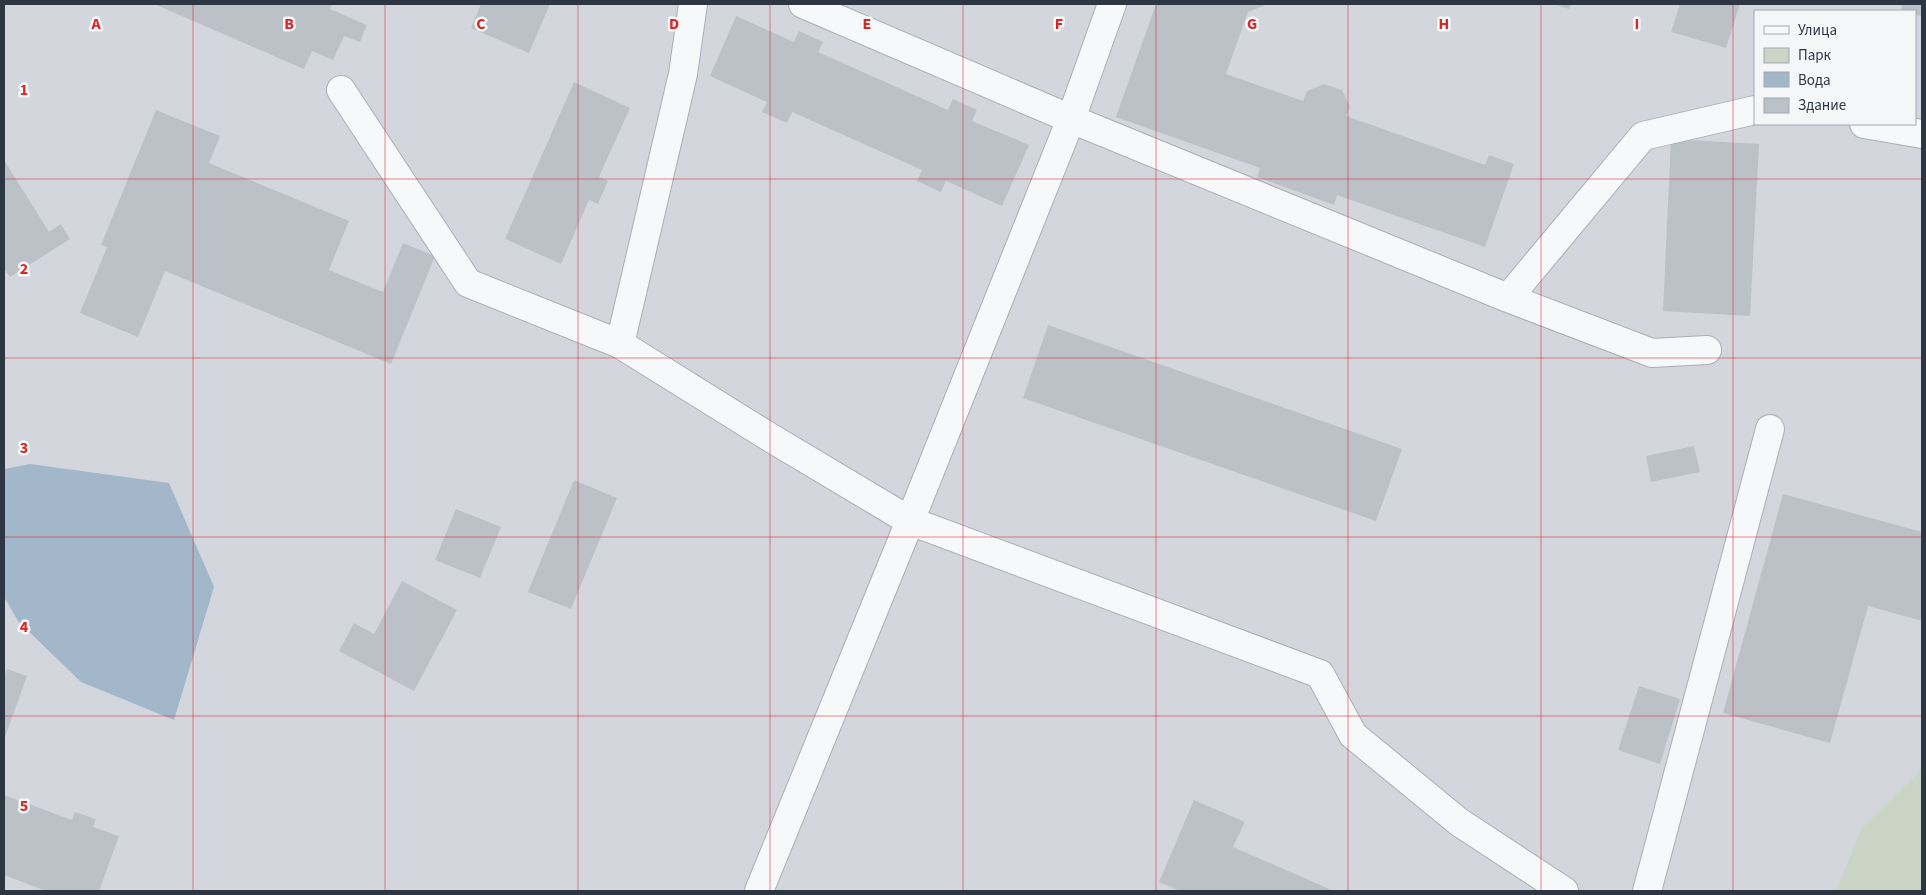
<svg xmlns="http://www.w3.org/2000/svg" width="1926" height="895" viewBox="0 0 1926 895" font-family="'Source Sans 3',sans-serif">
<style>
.built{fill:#d3d7dd;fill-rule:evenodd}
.green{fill:#cbd5c6}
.water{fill:#a2b7c9}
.building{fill:#bcc1c8}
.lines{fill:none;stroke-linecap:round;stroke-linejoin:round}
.minor-casing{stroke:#a9afb5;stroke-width:30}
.minor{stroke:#f7f8fa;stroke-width:28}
.grid{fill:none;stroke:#d62828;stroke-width:1;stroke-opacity:0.55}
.grid-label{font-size:16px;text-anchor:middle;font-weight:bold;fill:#d62828;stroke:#f4f6f8;stroke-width:5;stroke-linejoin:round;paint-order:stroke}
</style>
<rect width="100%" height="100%" fill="#e4e8eb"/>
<path class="built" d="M4,4h1918v887h-1918zM1755,11h160v113h-160z"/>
<path class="green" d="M1922,769v122h-86l25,-62z"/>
<path class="water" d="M30,464l139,19 45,104 -40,133 -93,-38 -63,-61 -14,-24v-128z"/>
<path class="building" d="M154,4h179l-3,5 37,16 -7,17 -16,-6 -11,24 -21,-9 -8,18z
M481,4h69l-21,49 -58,-25z
M1156,4h112l-20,8 -22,62 77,27 4,-10 17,-7 18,6 8,17 -4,9 139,49 4,-10 25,9 -29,83 -148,-52 -3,10 -77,-28 3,-9 -144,-51z
M1554,4h17l-2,5z
M1680,4h60l-14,44 -55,-16z
M1902,4h20v12l-7,-1v-4h-14z
M736,16l58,26 5,-11 24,11 -5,10 130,58 5,-11 24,11 -5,11 57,24 -27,61 -56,-25 -5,11 -24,-11 5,-11 -130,-58 -5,11 -25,-11 5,-10 -57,-26z
M574,82l56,26 -31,69 9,4 -10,23 -9,-4 -28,64 -56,-25z
M156,110l64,26 -11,27 140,58 -20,49 54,22 20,-49 32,13 -44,108 -226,-93 -27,66 -58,-24 27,-66 -6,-2z
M1671,139l88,5 -9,172 -87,-5z
M4,160l45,72 12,-8 9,15 -60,38 -6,-9z
M1048,325l354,124 -26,72 -353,-123z
M1694,446l6,26 -49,10 -5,-26z
M574,480l43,18 -46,111 -43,-17z
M1783,494l139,38v89l-54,-15 -38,137 -107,-30z
M456,509l45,18 -21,51 -45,-18z
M402,581l55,29 -43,81 -75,-40 15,-28 20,11z
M7,669l20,7 -23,64v-63z
M1639,686l41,13 -20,65 -42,-14z
M4,795l68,25 3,-8 21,7 -3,8 26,9 -20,55h-53l-42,-16z
M1194,800l51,22 -12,25 101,44h-154l-21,-9z"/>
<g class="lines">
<defs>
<path id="minor" d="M803,4l268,115 437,179 135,-162 112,-26
M341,90l127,193 152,61 151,94 139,83 410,153 33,61 106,87 105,69
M1864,124l58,10
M1508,298l144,55 55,-3
M620,344l63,-270 10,-70
M759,891l151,-370 161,-402 41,-115
M1647,891l123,-462"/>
</defs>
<use href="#minor" class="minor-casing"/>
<use href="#minor" class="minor"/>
</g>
<path class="grid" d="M193,4v887M385,4v887M578,4v887M770,4v887M963,4v887M1156,4v887M1348,4v887M1541,4v887M1733,4v887M4,179h1918M4,358h1918M4,537h1918M4,716h1918"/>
<g class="grid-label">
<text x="96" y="29">A</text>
<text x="289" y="29">B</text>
<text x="481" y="29">C</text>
<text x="674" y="29">D</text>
<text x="867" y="29">E</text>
<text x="1059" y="29">F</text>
<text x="1252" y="29">G</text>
<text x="1444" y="29">H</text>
<text x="1637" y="29">I</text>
<text x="24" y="95">1</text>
<text x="24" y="274">2</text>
<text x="24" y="453">3</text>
<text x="24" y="632">4</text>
<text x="24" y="811">5</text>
</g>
<rect width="1926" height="895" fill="none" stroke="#2d3643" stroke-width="10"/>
<rect x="1754" y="10" width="162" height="115" fill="#f4f6f8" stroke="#a4a9b0"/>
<rect x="1764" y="26" width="25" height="8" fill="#f7f8fa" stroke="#a4a9b0"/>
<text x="1798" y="35" font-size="15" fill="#2d3643">Улица</text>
<rect x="1764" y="48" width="25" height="15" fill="#cbd5c6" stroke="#a4a9b0"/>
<text x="1798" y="60" font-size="15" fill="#2d3643">Парк</text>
<rect x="1764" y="72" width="25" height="15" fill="#a2b7c9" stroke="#a4a9b0"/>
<text x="1798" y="85" font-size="15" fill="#2d3643">Вода</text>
<rect x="1764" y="98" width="25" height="15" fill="#bcc1c8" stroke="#a4a9b0"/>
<text x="1798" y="110" font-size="15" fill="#2d3643">Здание</text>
</svg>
